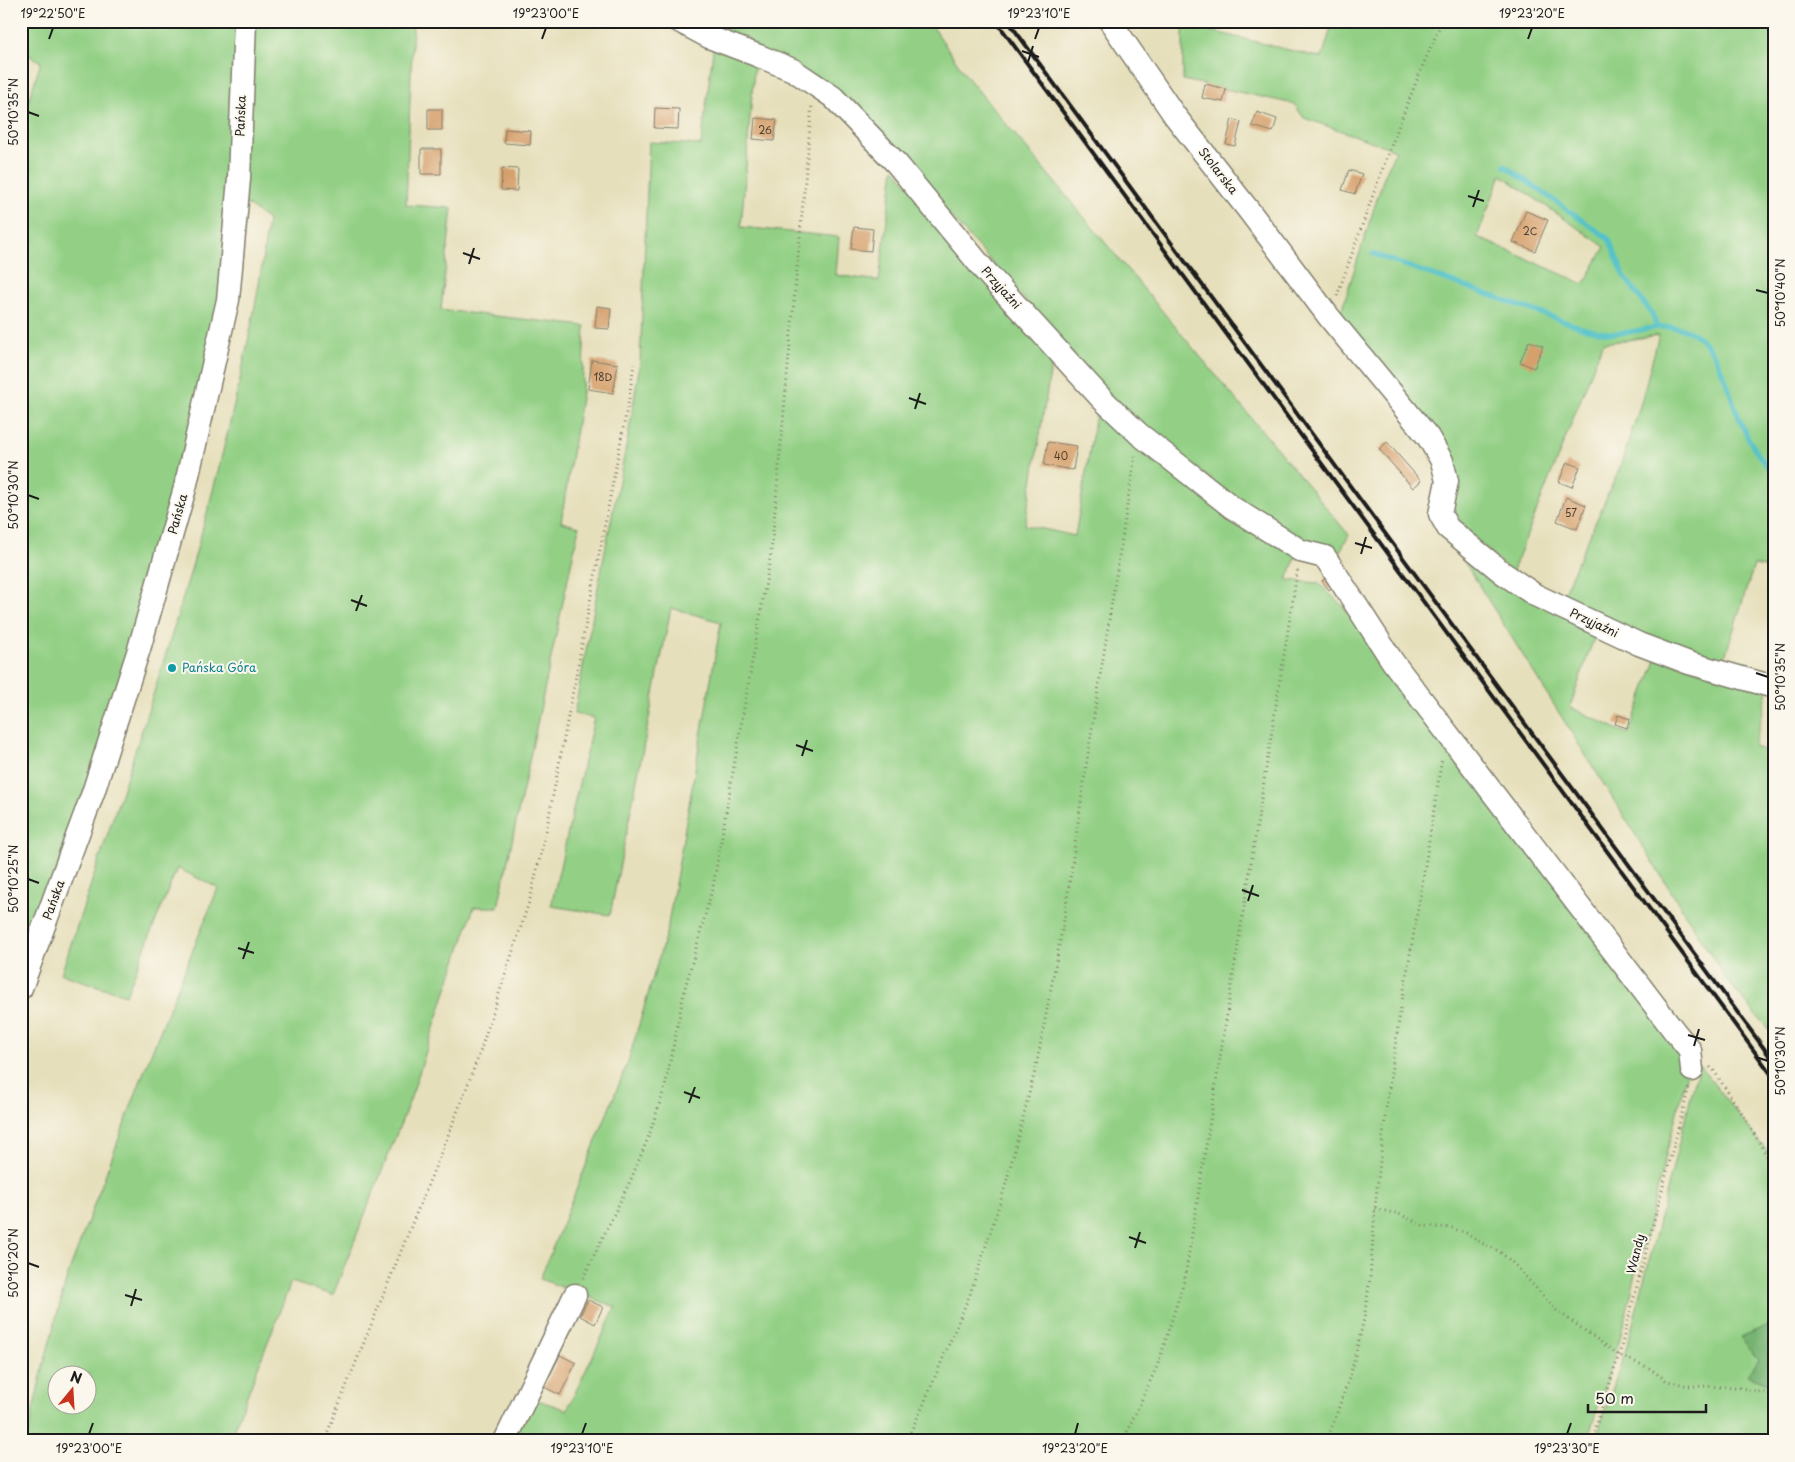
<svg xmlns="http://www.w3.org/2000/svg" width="1795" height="1462" viewBox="0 0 1795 1462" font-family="'Playpen Sans',sans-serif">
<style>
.green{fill:#93d085;stroke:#587650;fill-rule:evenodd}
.forest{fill:#76b272;stroke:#496747}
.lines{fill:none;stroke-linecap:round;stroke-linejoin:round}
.stream{stroke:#54c2c8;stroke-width:5}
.building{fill:#d6a06d}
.minor-casing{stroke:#817e6c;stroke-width:25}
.path{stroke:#817e6c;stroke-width:3;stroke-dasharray:1 4;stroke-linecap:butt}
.minor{stroke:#fff;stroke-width:22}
.rail{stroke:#1c1c1c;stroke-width:4}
.ticks{fill:none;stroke:#1c1c1c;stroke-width:2}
.culture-dot{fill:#0f9aa8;stroke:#fbf7ec;stroke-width:2}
.labels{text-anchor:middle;stroke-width:4;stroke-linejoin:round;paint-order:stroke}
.number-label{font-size:10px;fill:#4a3d30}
.street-label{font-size:12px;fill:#1c1c1c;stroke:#fbf7ec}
.culture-label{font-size:12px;fill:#0d838f;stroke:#fbf7ec;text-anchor:start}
.neatline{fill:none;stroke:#1c1c1c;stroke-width:2}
.ticks-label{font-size:12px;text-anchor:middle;fill:#1c1c1c}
</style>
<rect width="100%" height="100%" fill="#fbf7ec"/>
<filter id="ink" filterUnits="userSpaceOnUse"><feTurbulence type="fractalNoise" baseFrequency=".02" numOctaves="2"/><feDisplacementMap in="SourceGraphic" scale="10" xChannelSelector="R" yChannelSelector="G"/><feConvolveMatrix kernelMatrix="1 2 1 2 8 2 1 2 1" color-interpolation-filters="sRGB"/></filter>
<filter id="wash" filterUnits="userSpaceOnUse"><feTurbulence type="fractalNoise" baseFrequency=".0096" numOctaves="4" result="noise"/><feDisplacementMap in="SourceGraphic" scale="20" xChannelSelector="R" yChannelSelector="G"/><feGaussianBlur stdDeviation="1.12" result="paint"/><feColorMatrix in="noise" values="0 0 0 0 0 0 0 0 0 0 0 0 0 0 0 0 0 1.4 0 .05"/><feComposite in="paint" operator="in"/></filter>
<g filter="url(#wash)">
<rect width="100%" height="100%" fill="#e6dfbb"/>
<path class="green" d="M21,21h392l-7,184 46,3 -11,102 144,16 -3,66 -21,130 18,5 -81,380h-24l-64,193 -77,195 -42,-13 -55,142 -4,17h-206l17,-74 24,-90 81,-216 70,-173 -41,-20 -51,127 -65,-21c73,-220 151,-440 194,-668 6,-29 9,-58 13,-86l-23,-17 -25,100 -40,178 -94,310 -65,175v-842l20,-62 -20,-11zM58,1374h30v30h-30z
M694,21h235l38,56 382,458 -9,16 -22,-2 -17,-5 -164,-118 -254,-286z
M1333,21h441v548l-20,-4 -31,98 -41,-10 -122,-52 59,-131 21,-64 19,-71 -31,5 -25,3 -91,230 -65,-61 7,-29 -116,-162 46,-144 12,-27 -92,-32 -10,-14 -111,-24v-56l139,34zM1501,175l104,72 -21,37 -107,-47z
M714,43l41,15 -14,169 98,10 -3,38 43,6 15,-113 159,187 -28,170 50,11 23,-134 199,152 -10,26 31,3 24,22 75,97 265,350 6,16 -69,274 -32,99h-1077l19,-44 38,13 49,-103 -76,-28 88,-217 39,-132 54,-308 -50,-14 -61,307 -59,-9 43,-188 -20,-4 34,-179 20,-98 12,-74 9,-221 52,3z
M1455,547l140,88 -25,72 58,27 29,-76 111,33 -14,56 20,6v283l-48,-57z
M1699,1065l75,95v166l-5,-1 -10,34 -11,16 26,10v56h-179l33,-98z"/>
<path class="forest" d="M1769,1325l5,1v59l-27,-10 12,-16 -19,-22z"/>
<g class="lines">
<path class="stream" d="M1505,166l104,73 15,37 28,38 5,13
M1373,254l213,75c10,2 21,5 31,4 20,0 38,-9 61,-5 40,7 48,58 61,90 8,20 19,40 35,55"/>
</g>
<g id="blocks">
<path class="building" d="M1205,84l21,5 -3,13 -21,-4z
M655,108l24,1 -1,20 -24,-1z
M428,109h14v21h-14z
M1257,112l20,7 -4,13 -21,-6z
M755,118l22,2 -3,21 -21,-2z
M1232,119l9,3 -6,24 -9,-2z
M505,129l26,2 -1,14 -26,-2z
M421,149h20v25h-20z
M502,168l16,1 -1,22 -16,-1z
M1349,170l13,4 -7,20 -13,-4z
M1526,211l22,9 -13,31 -22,-9z
M854,227l19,2 -2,22 -20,-2z
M597,306l14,2 -2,21 -14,-1z
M1529,341l14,5 -9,22 -14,-6z
M592,360l26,4 -5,29 -25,-4z
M1048,442l29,4 -4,24 -29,-5z
M1387,442l34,39 -8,7 -34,-39z
M1567,462l13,5 -8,20 -13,-5z
M1566,497l20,8 -9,24 -20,-8z
M1327,577l7,9 -5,4 -7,-9z
M1618,715l12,4 -3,9 -12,-4z
M588,1300l15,7 -8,17 -15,-8z
M560,1355l16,8 -16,32 -16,-8z"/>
</g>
</g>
<g filter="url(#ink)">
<use href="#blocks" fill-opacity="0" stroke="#817e6c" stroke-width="1"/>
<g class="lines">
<defs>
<path id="minor" d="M679,21l30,16 50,19 34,14 40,27 64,67 88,107 117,128 37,35 94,74 68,43 24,6 68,105 282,370 15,18 2,20
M1110,21l65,95 75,96 79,105 99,120 14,24 5,20 -7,33 8,14 55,45 32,22 104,49 50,19 85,24
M21,988l72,-195 46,-144 46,-161 43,-188 11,-121 6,-158
M505,1441l70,-146"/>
</defs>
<use href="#minor" class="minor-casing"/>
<path class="path" d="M1337,296c33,-93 65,-185 105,-275
M1710,1067l4,4 31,47 29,50
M1375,1209l24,5 25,12 28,2 14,5 15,10 18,8 14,12 43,47 63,45 30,13 18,13 22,5 47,1 38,8
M583,1278l49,-101 16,-39 17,-51 20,-99 28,-101 58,-334 41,-449
M324,1441l127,-313 27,-70 52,-159 16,-67 83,-434 5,-34
M906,1441l16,-33 48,-114 35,-107 31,-120 28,-147 22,-153 49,-312
M1123,1441l35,-77 27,-86 113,-711
M1327,1441l24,-68 13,-54 6,-41 6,-81 11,-96 13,-88 21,-122 21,-133
M1591,1441l28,-86 70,-268"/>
<use href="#minor" class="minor"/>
<path class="rail" d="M996,21l778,1057
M1008,21l766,1041"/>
</g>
</g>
<path class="ticks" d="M49,39l4,-11M542,39l4,-11M1035,39l4,-11M1528,39l4,-11M1022,51l17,6M1028,62l5,-16M28,112l11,4M1468,196l16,5M1473,207l6,-17M463,253l17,6M469,264l5,-16M1756,290l12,3M909,398l17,6M915,409l5,-16M28,495l11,4M1355,543l17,5M1361,554l5,-17M351,600l16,6M356,611l6,-16M1756,673l12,4M796,745l17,6M802,756l5,-16M28,879l11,4M1242,890l17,6M1248,901l5,-16M238,948l16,5M243,959l6,-17M1688,1035l17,5M1694,1046l5,-17M1756,1057l12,4M684,1092l16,6M689,1103l6,-16M1129,1237l17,6M1135,1248l5,-16M28,1263l11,4M125,1295l17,5M131,1306l5,-17M89,1434l4,-11M582,1434l4,-11M1075,1434l3,-11M1567,1434l4,-11"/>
<circle class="culture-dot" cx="172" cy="668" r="5"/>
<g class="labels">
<g class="number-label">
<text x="765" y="134">26</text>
<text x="1530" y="235">2C</text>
<text x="603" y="381">18D</text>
<text x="1061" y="460">40</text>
<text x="1571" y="517">57</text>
</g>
<g class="street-label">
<text transform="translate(241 116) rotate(-88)" y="4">Pańska</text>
<text transform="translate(1218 171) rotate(52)" y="4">Stolarska</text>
<text transform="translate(1001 288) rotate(48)" y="4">Przyjaźni</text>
<text transform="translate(178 514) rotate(-74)" y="4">Pańska</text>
<text transform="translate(1594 623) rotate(25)" y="4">Przyjaźni</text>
<text transform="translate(54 900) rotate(-70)" y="4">Pańska</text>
<text transform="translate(1636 1254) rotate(-76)" y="4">Wandy</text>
</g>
<g class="culture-label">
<text x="182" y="672">Pańska Góra</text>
</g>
</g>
<rect width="1795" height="1462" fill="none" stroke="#fbf7ec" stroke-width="55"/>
<g transform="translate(72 1390) rotate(18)"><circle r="24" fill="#fbf7ec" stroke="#a29f99"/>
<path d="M0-4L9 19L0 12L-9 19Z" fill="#c8321e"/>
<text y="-8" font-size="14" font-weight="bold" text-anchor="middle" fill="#1c1c1c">N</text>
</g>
<path d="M1588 1404v8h118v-8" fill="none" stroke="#1c1c1c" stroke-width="2.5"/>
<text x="1595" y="1404" font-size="15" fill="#1c1c1c" stroke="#fbf7ec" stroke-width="4" paint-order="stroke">50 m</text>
<rect x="28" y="28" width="1740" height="1406" class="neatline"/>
<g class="ticks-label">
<text x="53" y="18">19°22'50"E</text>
<text x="546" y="18">19°23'00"E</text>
<text x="1039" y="18">19°23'10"E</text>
<text x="1532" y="18">19°23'20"E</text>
<text transform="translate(14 112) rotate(-90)" y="4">50°10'35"N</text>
<text transform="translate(1781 293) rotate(-90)" y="4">50°10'40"N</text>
<text transform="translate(14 495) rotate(-90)" y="4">50°10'30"N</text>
<text transform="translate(1781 677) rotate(-90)" y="4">50°10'35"N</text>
<text transform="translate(14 879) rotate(-90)" y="4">50°10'25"N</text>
<text transform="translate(1781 1061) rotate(-90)" y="4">50°10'30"N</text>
<text transform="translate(14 1263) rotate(-90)" y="4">50°10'20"N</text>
<text x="89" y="1453">19°23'00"E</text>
<text x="582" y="1453">19°23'10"E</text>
<text x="1075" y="1453">19°23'20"E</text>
<text x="1567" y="1453">19°23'30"E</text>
</g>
</svg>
